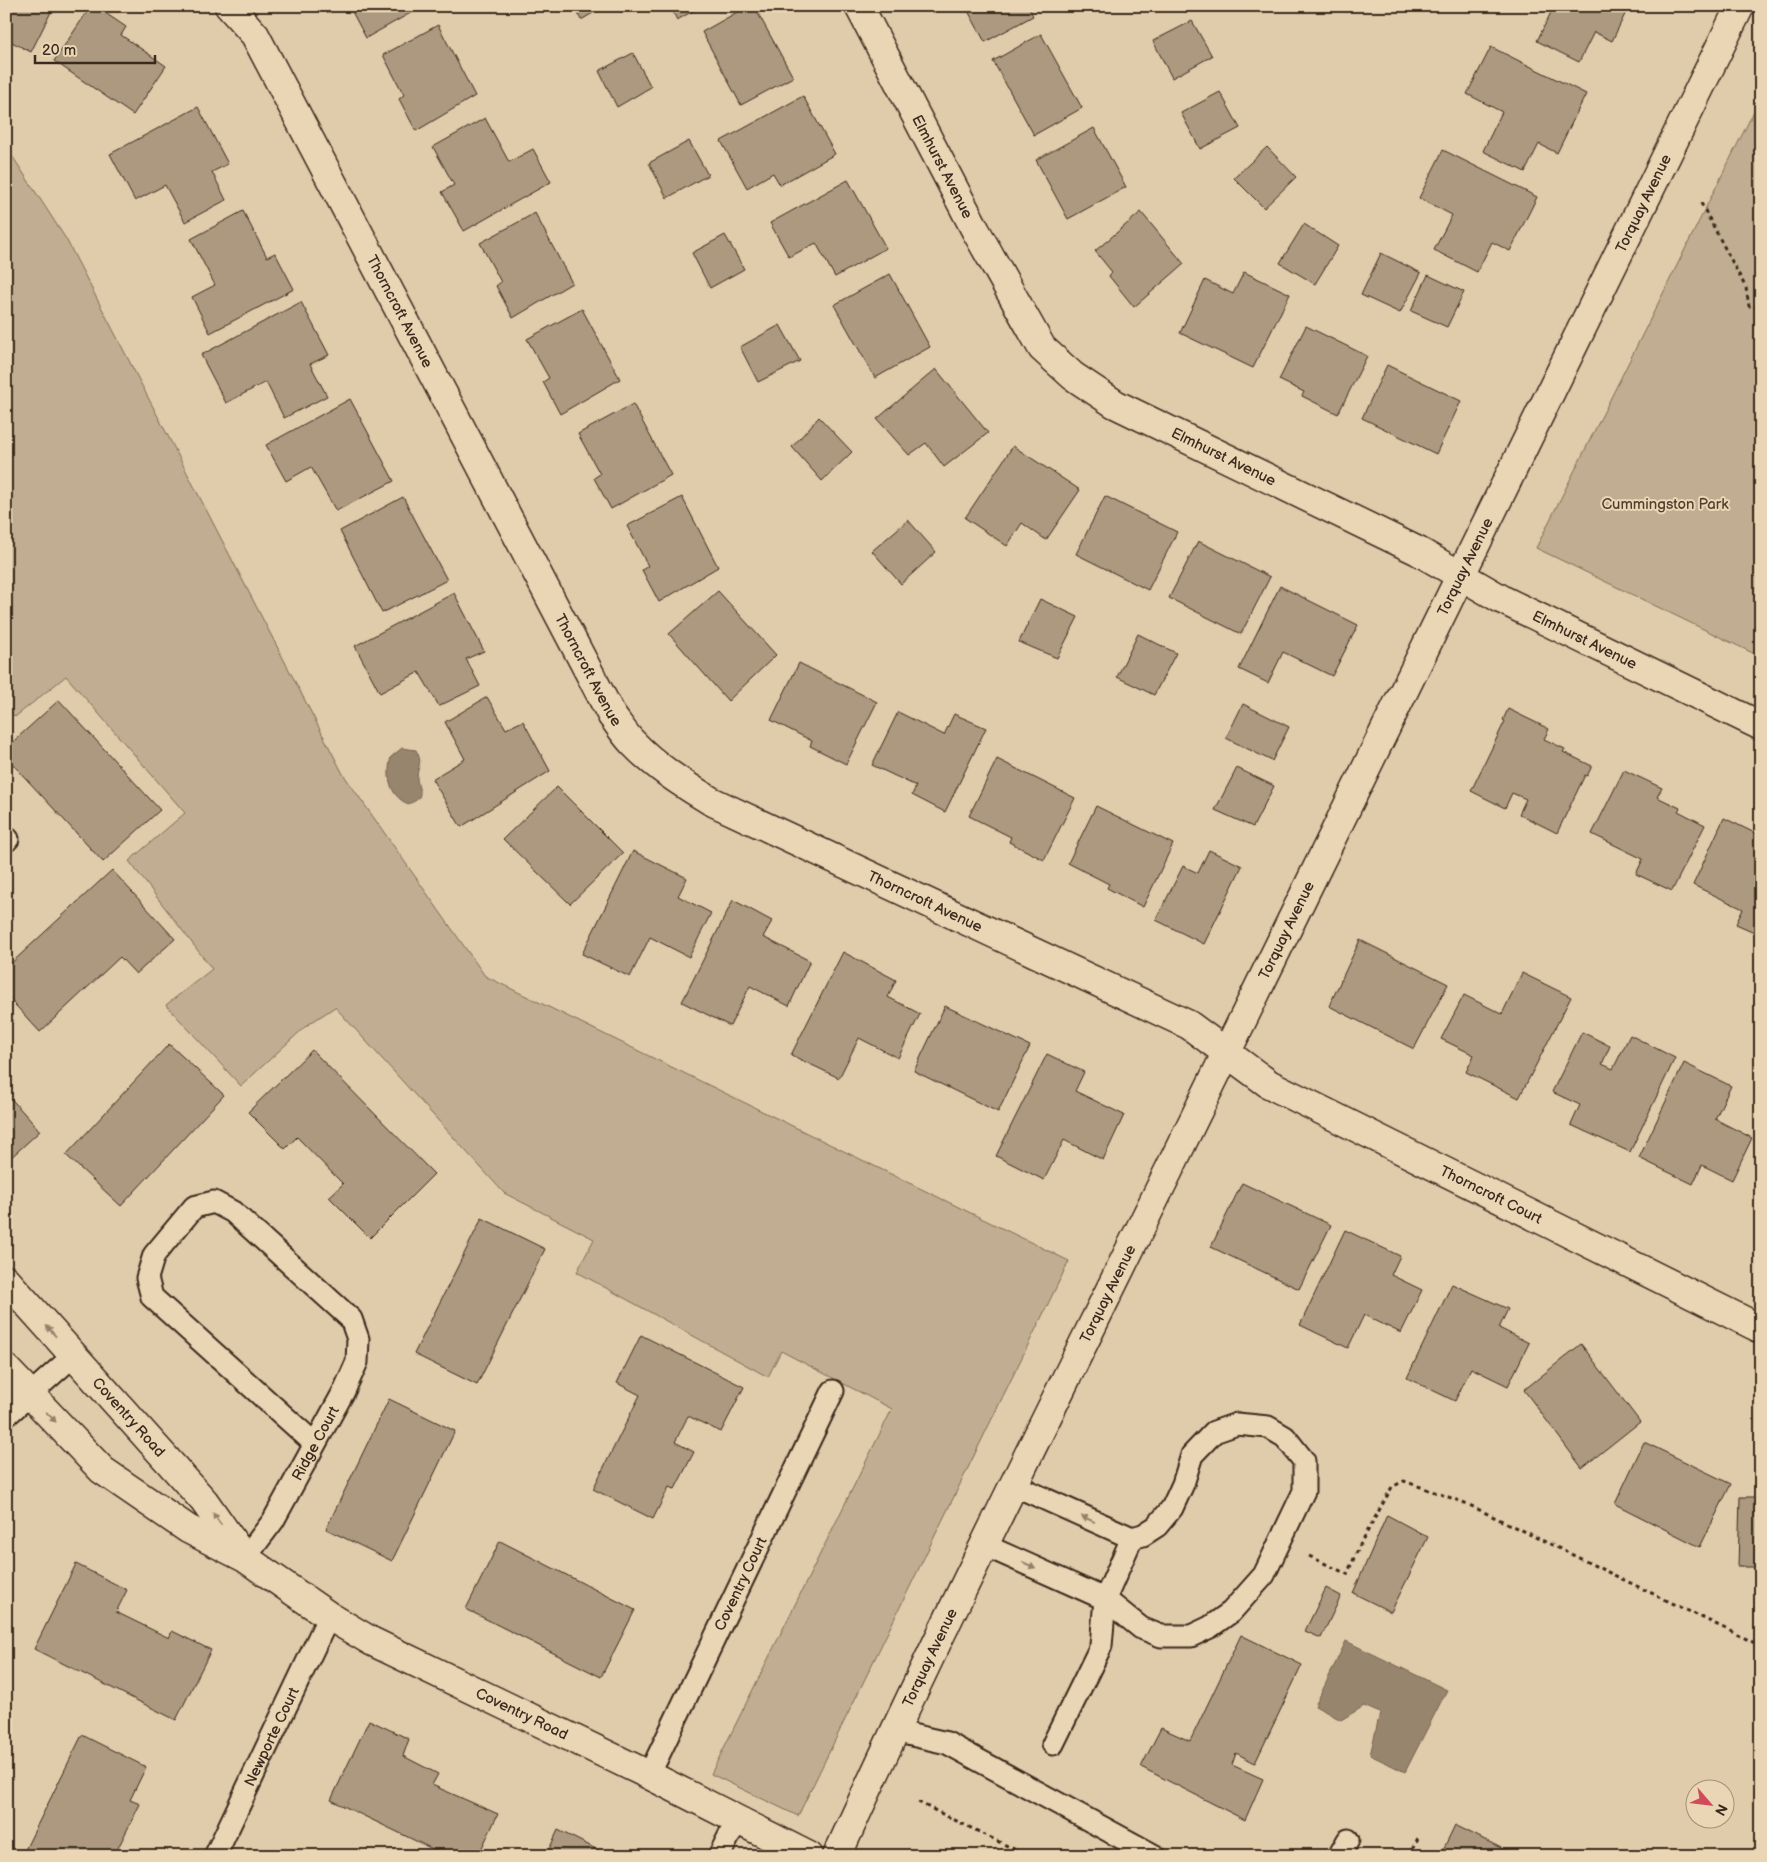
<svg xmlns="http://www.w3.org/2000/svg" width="1767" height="1862" viewBox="0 0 1767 1862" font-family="'Balsamiq Sans',sans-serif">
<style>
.green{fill:#c1ad91;stroke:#7e6c58}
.water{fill:#98856d;stroke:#73614d}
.building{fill:#ac997f;stroke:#3b2a1e}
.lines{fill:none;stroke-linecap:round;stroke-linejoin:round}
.lane-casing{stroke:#3b2a1e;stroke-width:25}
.street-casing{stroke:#3b2a1e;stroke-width:31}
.path{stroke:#3b2a1e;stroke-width:3;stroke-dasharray:4 4;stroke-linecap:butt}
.lane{stroke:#ead5b4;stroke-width:21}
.street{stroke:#ead5b4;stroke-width:28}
.oneway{fill:#928069}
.labels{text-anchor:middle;stroke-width:4;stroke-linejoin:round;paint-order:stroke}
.street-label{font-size:15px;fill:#3b2a1e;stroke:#ead5b4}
.park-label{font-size:15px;fill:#4f3e2f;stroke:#ead5b4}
</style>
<rect width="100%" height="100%" fill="#e0cbab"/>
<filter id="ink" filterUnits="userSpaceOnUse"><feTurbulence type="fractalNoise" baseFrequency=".02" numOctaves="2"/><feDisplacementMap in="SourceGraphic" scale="10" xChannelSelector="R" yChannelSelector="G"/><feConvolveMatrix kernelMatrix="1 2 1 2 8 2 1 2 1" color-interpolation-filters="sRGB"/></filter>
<g filter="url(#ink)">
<path class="green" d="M1761,97v560l-225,-109z
M9,151l57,88 277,535 142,202 584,285 -271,555 -87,-42 181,-365 -111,-58 -13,26 -191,-105 17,-33 -90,-46 -169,-186 -29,19 -65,60 -75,-81 46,-36 -83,-108 56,-48 -119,-137 -51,41 -9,-10v-544z"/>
<path class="water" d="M402,748l14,2c7,13 2,14 1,27 0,13 11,20 -9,27 -19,-8 -22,-29 -17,-47z
M1346,1641l101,49 -42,82 -35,-17 10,-42 -16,-7 -23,14 -26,-14z"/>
<path class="building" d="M6,6h48l-23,46 -25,-13z
M91,6h4l31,21 -5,8 45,31 -33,49 -79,-54z
M349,6h74l-57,32z
M574,6h31l-24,14z
M670,6h32l-25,14z
M748,6h6l39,71 -52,28 -39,-73z
M963,6h65l5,10 -48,26 -18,-33 -2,1z
M1554,6h75l-17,35 -18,-9 -15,30 -42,-21z
M1192,21l20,35 -40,22 -19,-37z
M438,25l37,71 -59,35 -17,-32 5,-4 -21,-40z
M1041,34l41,74 -48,27 -41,-74z
M1491,47l95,47 -29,59 -18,-9 -14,28 -42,-21 19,-39 -35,-18z
M633,53l18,34 -34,20 -18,-36z
M1220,92l20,36 -40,21 -19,-36z
M803,96l32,58 -55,31 -7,-12 -26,15 -26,-47z
M198,107l30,57 -16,8 14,28 -41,22 -20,-37 -30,16 -25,-47z
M485,118l24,44 24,-13 18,33 -87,49 -22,-39 12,-7 -21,-38z
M1094,128l32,59 -58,32 -32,-59z
M689,141l19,34 -41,23 -18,-35z
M1267,147l29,30 -32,31 -30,-30z
M1443,150l94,47 -27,54 -18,-9 -15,30 -43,-22 18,-35 -33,-17z
M848,180l38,68 -51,29 -19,-34 -27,14 -19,-34z
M243,211l24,46 8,-4 19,36 -84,44 -18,-36 23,-12 -24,-46z
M1141,212l43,52 -50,43 -25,-31 3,-4 -17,-21z
M535,213l37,70 -59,35 -17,-32 5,-4 -21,-39z
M1304,224l34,22 -23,38 -35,-21z
M725,235l19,34 -34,19 -18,-35z
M1381,253l40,20 -21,40 -39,-18z
M1244,272l46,22 -37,74 -73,-35 25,-53 28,14z
M890,274l40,73 -55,31 -41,-73z
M1428,275l36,17 -17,35 -36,-16z
M301,302l28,53 -19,9 17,32 -43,22 -18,-36 -40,21 -25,-48z
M582,309l38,70 -60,35 -17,-32 6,-4 -22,-39z
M780,325l20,36 -42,21 -18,-35z
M1306,326l61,30 -29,58 -36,-18 2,-4 -25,-12z
M1387,365l74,36 -25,53 -74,-36z
M936,369l52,64 -44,34 -18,-24 -17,12 -32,-36z
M350,399l44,82 -58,30 -25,-44 -25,14 -20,-36z
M633,404l38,71 -60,34 -17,-31 6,-4 -22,-40z
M819,417l33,35 -30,29 -30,-34z
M1013,446l67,44 -34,50 -24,-17 -15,23 -42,-28z
M1105,496l72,36 -29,58 -72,-36z
M403,497l44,83 -65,33 -42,-82z
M682,497l36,70 -59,35 -17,-32 6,-4 -21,-40z
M908,520l28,32 -35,32 -29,-33z
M1198,541l72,36 -29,57 -72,-36z
M1280,586l78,39 -26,51 -49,-24 -15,31 -29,-14z
M718,591l58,64 -48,46 -59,-67z
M454,593l30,58 -18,8 14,27 -41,20 -20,-34 -39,21 -25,-47z
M1040,599l38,18 -21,41 -38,-16z
M1138,634l38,19 -22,42 -37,-18z
M799,663l78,39 -31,62 -36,-18 2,-5 -41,-21z
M487,697l19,32 17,-8 27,50 -89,56 -29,-48 33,-20 -20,-37z
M59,700l101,110 -57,52 -97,-105v-9z
M1243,704l46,23 -17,34 -46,-23z
M1508,709l41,20 -5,10 21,10 -2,3 29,14 -5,10 -2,-1 -28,58 -38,-19 7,-15 -14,-6 -7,15 -34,-17 34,-70 -2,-1z
M898,712l46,23 10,-21 32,14 -41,84 -33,-17 4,-9 -44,-21z
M997,759l78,39 -31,62 -35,-18 2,-5 -42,-21z
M1237,768l37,18 -21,41 -38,-17z
M1624,770l38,18 -5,9 23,11 -2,3 27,14 -33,66 -36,-17 7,-15 -51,-25z
M557,787l66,66 -53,51 -67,-65z
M1096,806l77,38 -30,63 -36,-19 2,-4 -41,-21z
M1724,818l37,18v99l-25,-11 7,-15 -50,-24z
M1209,850l33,16 -38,78 -48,-24 27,-54 15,7z
M633,851l54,27 -9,18 33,17 -22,44 -39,-20 -20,40 -48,-23z
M112,870l63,69 -39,35 -16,-17 -80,75 -34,-37v-27z
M733,900l39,21 -9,16 47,24 -21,45 -39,-20 -20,40 -48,-24z
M1360,940l88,44 -34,65 -85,-43z
M843,952l53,28 -8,17 32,17 -22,44 -39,-20 -20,40 -48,-23z
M1522,973l49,24 -52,101 -53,-26 8,-17 -33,-16 23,-44 38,19z
M945,1006l85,40 -32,66 -84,-41z
M1582,1032l28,14 -8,18 11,5 17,-34 45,23 -45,94 -59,-27 9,-20 -28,-13z
M169,1044l55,51 -103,111 -55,-51z
M312,1050l122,124 -64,64 -41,-41 14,-13 -46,-47 -12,12 -37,-37z
M1047,1054l37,18 -9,19 49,24 -21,45 -39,-20 -20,40 -48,-24z
M1684,1063l47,23 -16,33 37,19 -20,42 -30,-15 -9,19 -54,-26z
M6,1093l34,38 -34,31z
M1242,1183l89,42 -32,64 -88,-42z
M482,1218l63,31 -68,136 -63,-31z
M1345,1230l55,26 -9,19 31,15 -21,43 -37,-18 -16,33 -48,-23z
M1452,1284l56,25 -9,19 30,15 -21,43 -37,-18 -16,33 -48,-23z
M641,1335l103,52 -23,45 -33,-16 -13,26 19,10 -19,37 -6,-2 -16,32 -60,-30 47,-94 -23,-12z
M1581,1344l59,78 -58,46 -58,-78z
M389,1399l66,32 -63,130 -66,-32z
M1644,1442l87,42 -31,63 -85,-43z
M1740,1497h21v70h-23z
M1387,1515l41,22 -37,75 -38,-19z
M500,1541l135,69 -34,67 -135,-68z
M76,1564l51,26 -11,22 53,26 3,-7 39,19 -35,70 -142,-71z
M1326,1588l15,8 -20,42 -16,-7z
M1241,1635l61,30 -47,98 -19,-10 -4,12 31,14 -18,41 -104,-53 20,-39 29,13z
M369,1720l40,19 -6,17 35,18 -6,11 66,29 -20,42h-31l-116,-56z
M82,1735l64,32 -16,33 10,4 -26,52h-92z
M1455,1825l62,31h-77z
M558,1830l52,26h-64z"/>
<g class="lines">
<defs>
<g id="lane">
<path d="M6,841l2,-2"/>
<path d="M6,1416l67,-60"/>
<path d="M984,1545l121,54 36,29 20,8h30l19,-9 21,-15 33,-37 40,-84v-30l-19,-24 -17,-10 -31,-3 -23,8 -22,23 -9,29 -11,24 -15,18 -14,9 -11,3 -118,-53"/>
<path id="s1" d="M245,1558l28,-37 71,-130 13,-29 1,-23 -7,-20 -118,-107 -19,-10 -20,5 -40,48 -7,23 5,19 163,147"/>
<path d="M894,1731l53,12 208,113"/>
<path d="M1053,1744l48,-98 4,-47 27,-61"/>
<path id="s2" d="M649,1775l184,-384"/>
<path id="s3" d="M215,1856l114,-240"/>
<path d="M719,1856l18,-36"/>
<path d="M1339,1856l9,-16"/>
</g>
<g id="street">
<path id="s4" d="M229,6l26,29 357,681c7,9 13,19 21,27 23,24 50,41 78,58l478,224 80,59 492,245"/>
<path id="s5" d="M859,6l117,225 66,117 31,28 42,28 303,147 85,49 258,126"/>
<path id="s6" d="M6,1280l198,221 38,54"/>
<path id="s7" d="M6,1369l96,101 86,59 57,29 84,58 42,25 278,134 160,81"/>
<path id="s8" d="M837,1856c104,-229 218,-454 329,-680 191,-390 383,-779 574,-1170"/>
</g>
</defs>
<use href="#lane" class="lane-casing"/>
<use href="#street" class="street-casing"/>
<path class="path" d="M1701,203l45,85 3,18 12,3
M1309,1556l38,18 13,-29 32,-58 12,-6 61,22 296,143
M918,1802l110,54
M1409,1856l10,-20"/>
<use href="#lane" class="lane"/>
<use href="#street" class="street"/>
</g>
<defs><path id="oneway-solid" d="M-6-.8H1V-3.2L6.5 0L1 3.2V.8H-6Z" transform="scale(1.25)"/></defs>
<g class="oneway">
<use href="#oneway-solid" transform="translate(51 1331) rotate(-132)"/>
<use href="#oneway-solid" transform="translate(51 1417) rotate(46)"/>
<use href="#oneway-solid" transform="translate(217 1519) rotate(-125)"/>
<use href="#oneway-solid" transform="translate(1088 1519) rotate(-156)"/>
<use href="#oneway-solid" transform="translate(1029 1565) rotate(24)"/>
</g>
</g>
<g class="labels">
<g class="street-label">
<text dy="5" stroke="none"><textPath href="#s5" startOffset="181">Elmhurst Avenue</textPath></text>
<text dy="5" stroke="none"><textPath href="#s8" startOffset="1839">Torquay Avenue</textPath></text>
<text dy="5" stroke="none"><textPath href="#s4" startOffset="351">Thorncroft Avenue</textPath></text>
<text dy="5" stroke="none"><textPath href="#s5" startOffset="601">Elmhurst Avenue</textPath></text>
<text dy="5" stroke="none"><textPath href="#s8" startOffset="1434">Torquay Avenue</textPath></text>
<text dy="5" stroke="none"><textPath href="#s5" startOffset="1006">Elmhurst Avenue</textPath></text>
<text dy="5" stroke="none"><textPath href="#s4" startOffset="756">Thorncroft Avenue</textPath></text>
<text dy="5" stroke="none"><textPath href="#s4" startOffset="1176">Thorncroft Avenue</textPath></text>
<text dy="5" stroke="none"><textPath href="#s8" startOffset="1029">Torquay Avenue</textPath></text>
<text dy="5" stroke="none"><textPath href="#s4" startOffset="1815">Thorncroft Court</textPath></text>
<text dy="5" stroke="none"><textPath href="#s8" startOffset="624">Torquay Avenue</textPath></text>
<text dy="5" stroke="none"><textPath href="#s6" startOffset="184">Coventry Road</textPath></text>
<text dy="5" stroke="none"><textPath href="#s1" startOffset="135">Ridge Court</textPath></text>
<text dy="5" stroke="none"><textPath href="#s2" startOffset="212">Coventry Court</textPath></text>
<text dy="5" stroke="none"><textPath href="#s8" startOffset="219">Torquay Avenue</textPath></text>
<text dy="5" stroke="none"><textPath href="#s7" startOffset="626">Coventry Road</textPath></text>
<text dy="5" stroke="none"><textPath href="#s3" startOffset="132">Newporte Court</textPath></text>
</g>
<g class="park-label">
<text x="1665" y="509">Cummingston Park</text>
</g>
</g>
<rect width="1767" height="1862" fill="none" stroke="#ead5b4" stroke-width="25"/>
<rect x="12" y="12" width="1742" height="1837" fill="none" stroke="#3b2a1e" stroke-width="2" filter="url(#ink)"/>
<g transform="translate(1710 1804) rotate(118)"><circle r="24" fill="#ead5b4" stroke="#a49178"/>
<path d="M0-4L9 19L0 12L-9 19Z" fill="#d1495b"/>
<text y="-8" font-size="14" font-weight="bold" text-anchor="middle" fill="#3b2a1e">N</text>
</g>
<path d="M35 55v8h120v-8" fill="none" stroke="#3b2a1e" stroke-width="2.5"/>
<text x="42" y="55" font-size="15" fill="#3b2a1e" stroke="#ead5b4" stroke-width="4" paint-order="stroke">20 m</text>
</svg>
